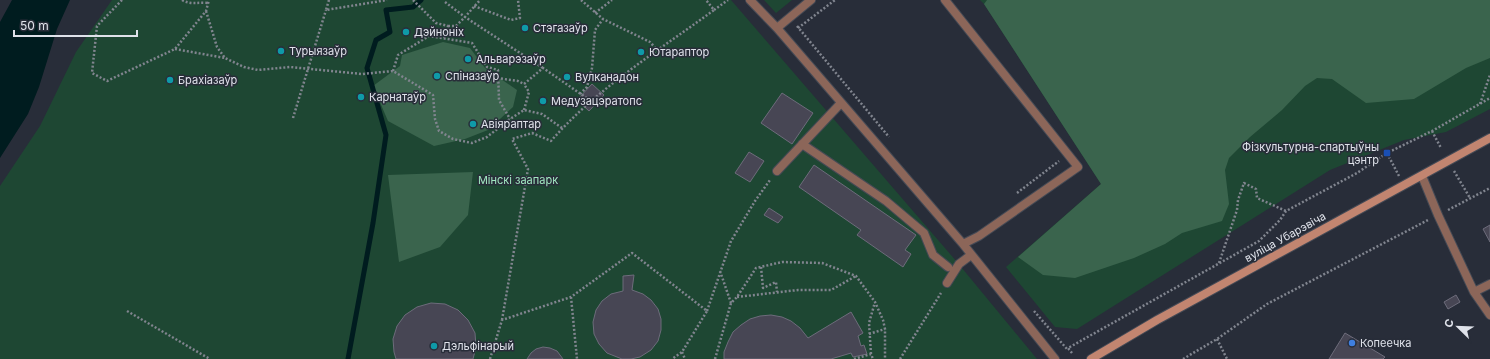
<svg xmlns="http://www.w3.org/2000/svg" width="1490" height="359" viewBox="0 0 1490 359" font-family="Inter,sans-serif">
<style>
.green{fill:#1e4733}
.forest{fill:#3a644d}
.water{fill:#001c1f}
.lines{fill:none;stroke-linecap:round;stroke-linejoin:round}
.stream{stroke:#001c1f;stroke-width:5}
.building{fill:#474654;stroke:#6d6c7b}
.lane-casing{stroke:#454a55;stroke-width:10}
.secondary-casing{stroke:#454a55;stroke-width:10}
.path{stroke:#81858f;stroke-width:2.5;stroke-dasharray:2 2;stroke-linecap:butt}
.lane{stroke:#8c6659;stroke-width:8}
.secondary{stroke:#c28570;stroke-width:8}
.culture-dot{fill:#0f9aa8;stroke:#282d39;stroke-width:1.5}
.transit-dot{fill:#1a4fb4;stroke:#282d39;stroke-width:1.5}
.shop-dot{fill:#3f7fe0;stroke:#282d39;stroke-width:1.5}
.labels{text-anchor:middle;stroke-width:3;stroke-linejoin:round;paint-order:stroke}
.poi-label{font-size:11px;fill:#dfe2ea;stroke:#282d39;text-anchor:start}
.park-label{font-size:11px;fill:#a0e7c0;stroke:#282d39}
.street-label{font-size:11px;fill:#dfe2ea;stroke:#282d39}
</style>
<rect width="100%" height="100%" fill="#282d39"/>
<path class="green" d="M112,0h619l226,262 80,97h-1037v-173l40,-60 36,-74z
M764,0h28l-16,13z
M980,0h510v109l-44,23 -42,8 -74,30 -253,159 -22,-2 -49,-60 95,-83 -117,-180z"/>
<path class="forest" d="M987,0h503v58l-24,10 -52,31 -48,4 -34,-24 -15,-1 -12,8 -23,24 -32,27 -21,21 -4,12 4,34 -7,17 -40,12 -17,11 -31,14 -59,20 -32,-3 -25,-18 83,-73 -117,-180z
M443,42l27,6 15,20 32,22 -4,17 -25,23 -23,9 -31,7 -46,-25 -15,-35 27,-20 2,-11z
M473,172l-5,43 -28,32 -41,15 -11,-87z"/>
<path class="water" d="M12,0h58l-13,29 -18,58 -11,27 -28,44v-136z"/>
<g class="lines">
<path class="stream" d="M348,359l25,-136 13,-88 -19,-67 9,-28 14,-8 -4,-22 27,-3 8,-7"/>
</g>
<path class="building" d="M592,84l12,11 -15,16 -12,-11z
M782,93l31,20 -21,31 -31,-21z
M749,152l15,9 -14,21 -15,-9z
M814,165l102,70 -11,15 6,4 -8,13 -46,-32 4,-5 -62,-43z
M769,208l14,9 -5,6 -14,-8z
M1490,225v17l-7,-13z
M634,275l-2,15 11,4 8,6 7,9 3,10v11l-3,11 -7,9 -11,7 -9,2h-9l-15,-6 -8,-9 -5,-10 -1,-12 3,-12 6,-9 9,-7 12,-3v-15z
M1456,295l4,7 -12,7 -4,-7z
M431,303l14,1 13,6 10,10 7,13 1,14 -3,12h-77l-2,-7 -1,-13 4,-13 8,-11 12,-8z
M851,312l12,21 -5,3 3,10 3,-1 3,9 -14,3 -2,-4 -20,6h-107v-7l4,-10 5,-10 8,-7 9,-6 10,-3 11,-1 11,2 9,4 9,7 8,10z
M1345,333l40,24 -2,2h-54z
M543,347l7,1 7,3 6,8h-36l4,-6 5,-4z"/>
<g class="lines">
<defs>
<path id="lane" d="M750,0l27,28
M811,0l-34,28 186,216 92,115
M945,0l133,167 -99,69 -16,8
M802,144l84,57 38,32 9,22 15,12
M777,171l64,-68
M1422,176l16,39 36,77 16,23
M947,283l12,-19 12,-9
M1474,292l16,-8"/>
<path id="secondary" d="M1091,359l66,-39 333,-182"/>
</defs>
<use href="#lane" class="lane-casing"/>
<use href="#secondary" class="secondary-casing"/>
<path class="path" d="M122,0l-25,26 -5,47 15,8 68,-32 31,-38 3,-11
M182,0c8,5 16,2 26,3
M329,0l-3,10 61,-10
M413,0l23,23 12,3 -4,12
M581,0l22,19 47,23 8,9
M445,2l20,15 78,51
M474,6l37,14 9,-2 -2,-18
M714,10l14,-10
M206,11l11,36 8,11 19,9 14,3 32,-3 72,7 31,-3 40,24 2,24 4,12 14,8 19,4 15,-6 23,-18 14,-9 18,4 20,14
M595,13l17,-13
M448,26h8l9,-9 15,-17
M797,26l92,111
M798,28l37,-28
M175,49l50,9
M393,71l5,-16 31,-19 43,7 15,24 11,3 1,30 11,19
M497,78l21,3 6,3 19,-16 48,33
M580,94l7,-7 5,-19 3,-38 8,-11
M1480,104l10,-29
M524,110l5,-18 -5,-8
M293,118l33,-108
M1432,131l9,17
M1387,153l12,23
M1454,171l16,27
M1017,193l42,-32
M1448,210l42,-22
M1219,263l18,-53 1,-10 6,-17 12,6 1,9 29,13
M761,267l2,21 13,-6 1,10
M720,271l11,32
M571,297l6,62
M737,297l61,-7h33l25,-14
M127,311l83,48
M707,311l24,-70 24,-40 15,-21
M1034,311l33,38
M502,320l26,-151 -16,-30 20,-6 19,8c46,-53 107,-90 163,-131l-8,-10
M869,334l16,-5
M1217,339l10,20
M682,352l3,7
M1072,353l-4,-5 191,-107 21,-21 6,-9 71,-38 30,-20 45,-22 58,-33
M871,354l-2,-31 6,-21
M490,359l12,-39 69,-23 61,-44 75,58 -25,41 -10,7
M715,359l16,-56 6,-6 19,-29 26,-6 40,1 34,13 19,26 8,18 2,9v30
M854,359l17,-5 2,5
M900,359l41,-66
M1183,359l34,-20 50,-35 161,-84"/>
<use href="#lane" class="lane"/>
<use href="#secondary" class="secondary"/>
</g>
<g class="culture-dot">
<circle cx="525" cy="28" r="4"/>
<circle cx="406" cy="32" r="4"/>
<circle cx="281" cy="51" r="4"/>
<circle cx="641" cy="52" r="4"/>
<circle cx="468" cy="59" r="4"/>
<circle cx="437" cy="76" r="4"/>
<circle cx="567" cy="77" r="4"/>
<circle cx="170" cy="80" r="4"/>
<circle cx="361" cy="97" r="4"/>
<circle cx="543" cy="101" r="4"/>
<circle cx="473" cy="124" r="4"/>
<circle cx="434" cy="346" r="4"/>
</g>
<rect class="transit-dot" x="1383" y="149" width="8" height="8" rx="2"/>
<circle class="shop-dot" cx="1352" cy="343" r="4"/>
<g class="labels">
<g class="poi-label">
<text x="533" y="32">Стэгазаўр</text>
<text x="414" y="36">Дэйноніх</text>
<text x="289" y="55">Турыязаўр</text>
<text x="649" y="56">Ютараптор</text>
<text x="476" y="63">Альварэзаўр</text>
<text x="445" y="80">Спіназаўр</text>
<text x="575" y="81">Вулканадон</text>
<text x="178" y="84">Брахіазаўр</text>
<text x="369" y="101">Карнатаўр</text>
<text x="551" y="105">Медузацэратопс</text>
<text x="481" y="128">Авіяраптар</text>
<text x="1379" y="151" text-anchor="end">Фізкультурна-спартыўны<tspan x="1379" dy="13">цэнтр</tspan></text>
<text x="1360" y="347">Копеечка</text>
<text x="442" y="350">Дэльфінарый</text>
</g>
<g class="park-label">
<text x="518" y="184">Мінскі заапарк</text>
</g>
<g class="street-label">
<text transform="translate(1285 237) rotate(-29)" y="4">вуліца Убарэвіча</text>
</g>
</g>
<g transform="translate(1458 327) rotate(293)" stroke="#282d39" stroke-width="3" paint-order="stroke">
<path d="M0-3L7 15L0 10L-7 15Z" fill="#dfe2ea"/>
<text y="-6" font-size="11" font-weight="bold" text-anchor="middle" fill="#dfe2ea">С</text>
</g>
<path d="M14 30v6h123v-6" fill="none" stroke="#dfe2ea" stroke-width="2"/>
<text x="20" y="30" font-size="12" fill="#dfe2ea" stroke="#282d39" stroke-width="3" paint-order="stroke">50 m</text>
</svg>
